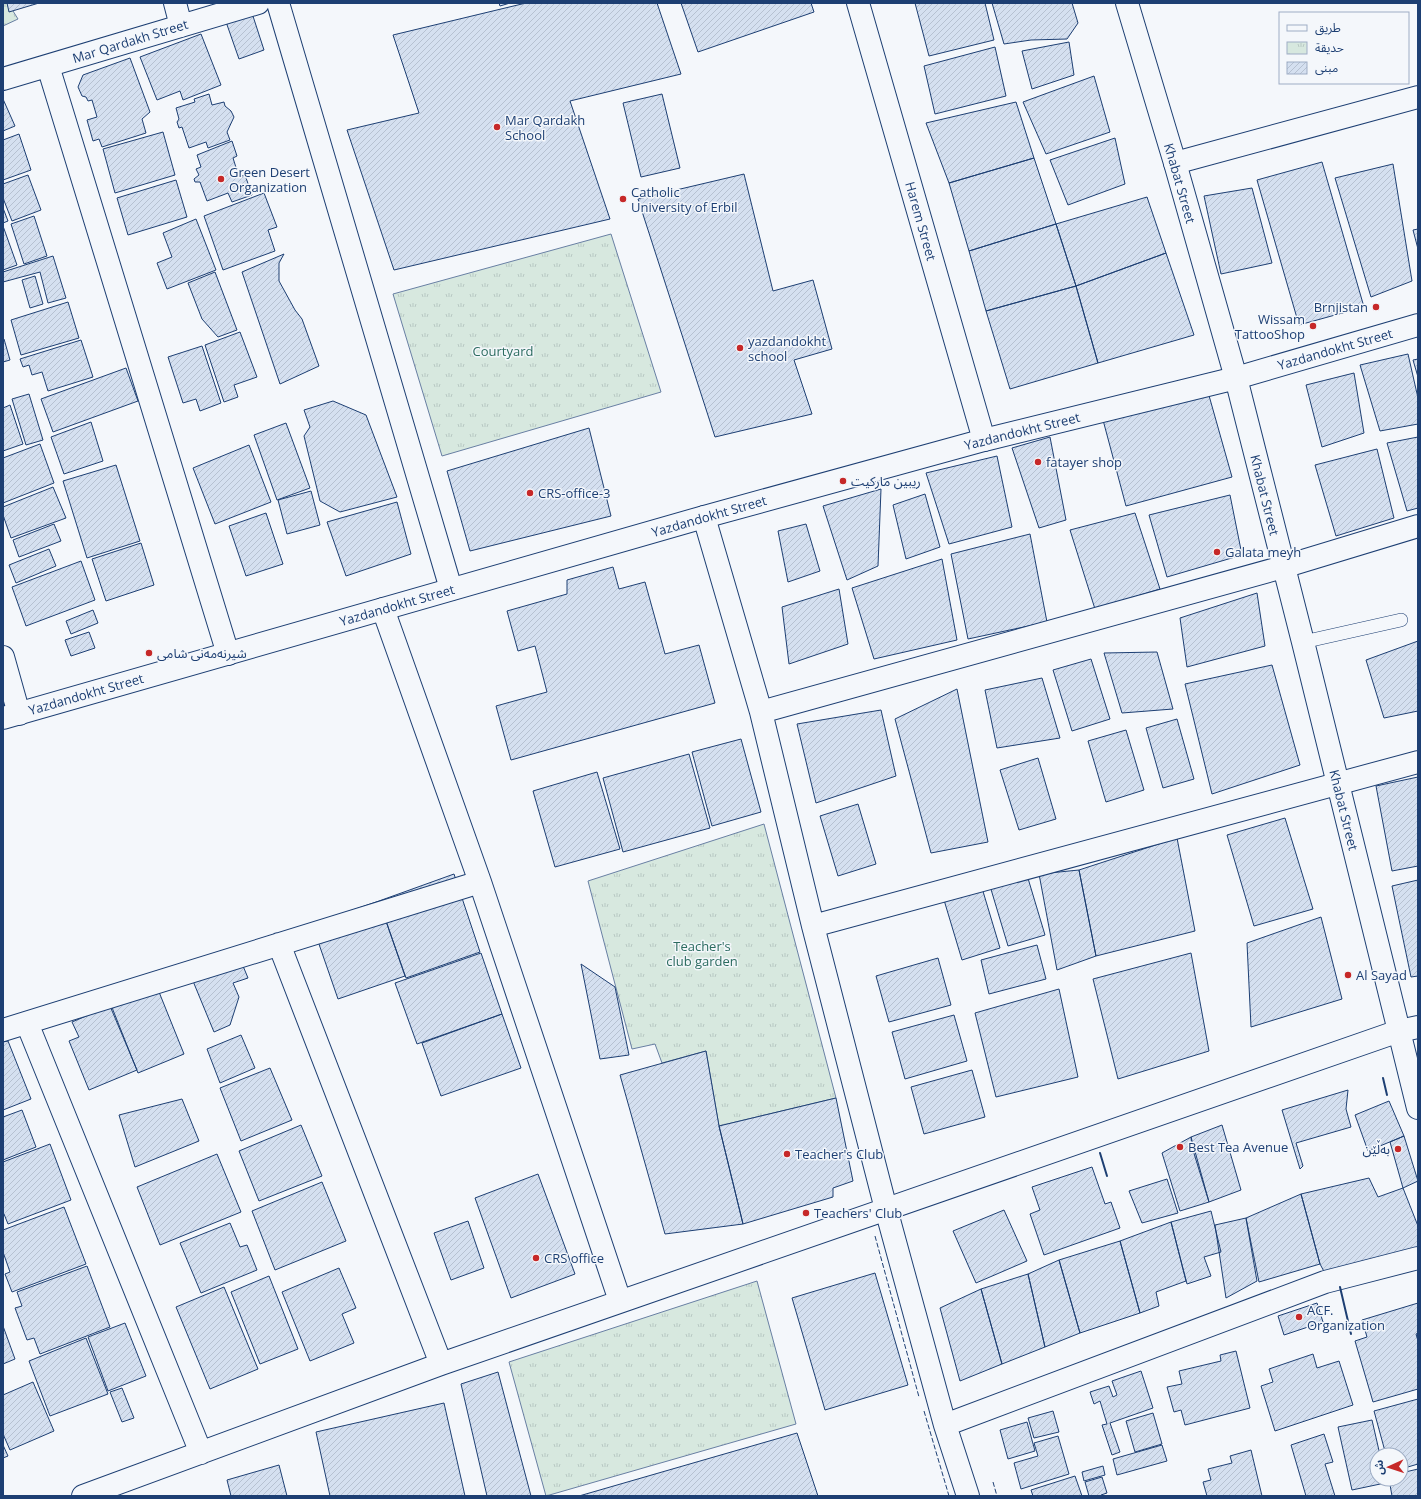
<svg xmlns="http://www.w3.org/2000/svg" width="1421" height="1499" viewBox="0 0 1421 1499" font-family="'Open Sans','Noto Sans Arabic',sans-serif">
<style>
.park{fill:url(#park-tufts);stroke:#687fa3}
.building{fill:url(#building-hatch);stroke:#1d3f73}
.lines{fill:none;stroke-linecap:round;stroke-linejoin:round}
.lane-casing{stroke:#1d3f73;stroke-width:14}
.street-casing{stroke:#1d3f73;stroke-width:24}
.secondary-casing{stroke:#1d3f73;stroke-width:24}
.lane{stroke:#f4f7fb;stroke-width:13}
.street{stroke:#f4f7fb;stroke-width:22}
.secondary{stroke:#f4f7fb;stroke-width:22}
.fence{stroke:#1d3f73;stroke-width:1;stroke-dasharray:5 2;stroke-linecap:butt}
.wall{stroke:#1d3f73;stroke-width:2}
.poi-dot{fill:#c62828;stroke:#f4f7fb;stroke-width:1.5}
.labels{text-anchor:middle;stroke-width:3;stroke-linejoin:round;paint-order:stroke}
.street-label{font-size:13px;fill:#1d3f73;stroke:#f4f7fb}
.poi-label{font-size:13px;fill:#1d3f73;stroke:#f4f7fb;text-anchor:start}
.park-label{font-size:13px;fill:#2c6c60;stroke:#f4f7fb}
</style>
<defs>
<pattern id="park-tufts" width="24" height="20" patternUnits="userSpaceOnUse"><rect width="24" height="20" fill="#d7e8df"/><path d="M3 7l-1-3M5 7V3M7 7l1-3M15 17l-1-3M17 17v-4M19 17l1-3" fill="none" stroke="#b8c8c3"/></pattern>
<pattern id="building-hatch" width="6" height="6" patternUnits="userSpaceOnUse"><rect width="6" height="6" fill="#d5e0f0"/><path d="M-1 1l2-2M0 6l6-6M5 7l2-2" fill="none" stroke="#b6c1d1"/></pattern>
</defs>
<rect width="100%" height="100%" fill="#f4f7fb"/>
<path class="park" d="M3,3h5l10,16 -15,7z
M611,234l50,158 -219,64 -49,-162z
M764,824l72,274 -117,28 -13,-75 -44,12 -7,-19 -23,5 -44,-168z
M757,1281l39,143 -250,72 -37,-134z"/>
<path class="building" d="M7,3h32l-30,9z
M499,3h11l-10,3z
M526,3h131l24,71 -111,27 40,118 -216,51 -47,-140 72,-17 -26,-78z
M681,3h130l3,9 -116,40z
M915,3h70l9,37 -65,16z
M992,3h80l6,20 -11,16 -36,1 -27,4z
M251,10l13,40 -25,9 -14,-40z
M201,34l20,51 -38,15 -3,-9 -23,9 -17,-43z
M1069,42l5,33 -42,14 -10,-38z
M995,47l11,49 -71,18 -11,-48z
M130,58l20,54 -8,7 4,14 -44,14 -3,-8 -6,2 -6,-21 10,-3 -5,-17 -4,1 -2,-4 -4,-1 -4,-9 5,-12z
M1094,76l16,56 -64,22 -23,-52z
M209,94l3,11 12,-3 1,4 6,5 3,6 -7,15 3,8 -22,8 -2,-6 -17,6 -7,-21 -3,1 -2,-6 2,-3 -3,-11 19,-6 -1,-3z
M662,94l18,74 -39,9 -18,-74z
M3,99l12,27 -12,5z
M1016,102l18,56 -85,25 -23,-60z
M163,132l12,43 -60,18 -12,-44z
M19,134l12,36 -28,10v-40z
M1115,138l10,46 -57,21 -18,-45z
M232,141l5,15 -4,2 6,19 6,-2 7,20 -20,7 -4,-9 -21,8 -7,-19h-5l-1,-3 5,-4 -3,-6 5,-2 -4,-12z
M1034,158l22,66 -87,27 -20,-68z
M1322,162l42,145 -65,18 -42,-145z
M1393,164l19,117 -41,16 -36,-119z
M744,174l29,117 40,-11 19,69 -38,11 18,54 -97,23 -77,-238z
M28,175l13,35 -29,11 -9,-23v-14z
M176,180l11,37 -59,18 -11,-37z
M1252,188l20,75 -51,11 -17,-78z
M264,193l13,34 -9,3 7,21 -52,19 -19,-54z
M1147,197l19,56 -90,33 -20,-62z
M3,208l5,13 -5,2z
M34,216l13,40 -23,8 -13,-40z
M196,219l20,51 -49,19 -10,-26 15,-6 -9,-24z
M1056,224l20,62 -90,25 -17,-60z
M3,226l14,39 -14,5z
M1418,229v20l-5,-19z
M1166,253l28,82 -96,28 -22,-77z
M284,254l-5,9v18l16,29 7,9 17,47 -39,18 -38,-112z
M53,256l13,42 -18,5 -8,-31 -37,10v-10z
M215,272l22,58 -19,7 -16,-18 -14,-36z
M35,276l8,28 -13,4 -8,-28z
M1076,286l22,77 -88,26 -24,-78z
M68,302l11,36 -58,17 -10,-35z
M240,332l17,45 -23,8 4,12 -14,5 -19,-57z
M4,339l6,21 -7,2v-22z
M81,340l12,37 -45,14 -6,-19 -10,3 -3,-10 -6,2 -3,-8z
M202,346l19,57 -21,8 -4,-12 -13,4 -15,-46z
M1408,354l10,44v26l-38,7 -20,-66z
M1418,359v18l-5,-17z
M126,368l12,33 -85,31 -12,-33z
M1354,373l10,60 -42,14 -16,-62z
M1208,392l24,85 -106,29 -23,-86z
M29,394l14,46 -17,5 -14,-46z
M333,401l33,14 31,82 -57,15 -20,-11 -16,-65 6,-9 -6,-17z
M10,405l13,39 -20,7v-43z
M91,422l12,39 -39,13 -13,-37z
M286,423l24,65 -33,12 -23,-65z
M589,428l22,88 -141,35 -23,-80z
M1050,437l16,83 -27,8 -27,-80z
M1418,437v71l-11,3 -20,-68z
M40,444l14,39 -51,20v-45z
M249,445l22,57 -56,22 -22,-56z
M1377,449l17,69 -58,18 -21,-71z
M997,456l15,71 -63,17 -23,-71z
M116,465l24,76 -53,17 -24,-77z
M53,487l13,31 -55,20 -8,-23v-8z
M881,489l-3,77 -31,14 -24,-74z
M311,491l9,34 -33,9 -9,-34z
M925,494l15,53 -34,12 -13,-54z
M1230,495l12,60 -75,22 -18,-62z
M397,502l14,52 -65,22 -19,-54z
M266,513l17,51 -37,12 -17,-50z
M1135,513l25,76 -65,20 -25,-79z
M54,524l7,17 -42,16 -6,-17z
M806,524l14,47 -32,11 -10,-51z
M1030,534l17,88 -79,17 -17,-85z
M141,543l13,42 -48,16 -14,-42z
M49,549l7,17 -40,17 -7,-18z
M942,559l15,81 -83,19 -22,-71z
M81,561l14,39 -69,26 -14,-39z
M613,567l6,22 26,-7 20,72 34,-9 16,58 -204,57 -15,-54 51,-14 -12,-46 -17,5 -11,-40 60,-17v-14z
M839,589l9,55 -59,20 -7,-57z
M1257,593l8,53 -78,21 -7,-49z
M93,610l5,13 -27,11 -5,-13z
M89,632l6,16 -24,8 -6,-16z
M1418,641v70l-34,7 -18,-58z
M1157,652l16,57 -51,4 -18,-60z
M1091,659l19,60 -38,12 -19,-61z
M1272,665l28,100 -88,29 -27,-110z
M1042,678l18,60 -63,10 -12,-58z
M957,689l31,153 -57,11 -36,-134z
M881,710l15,66 -80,27 -19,-79z
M1177,719l17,60 -31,9 -17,-60z
M1126,730l18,60 -38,12 -18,-61z
M741,739l20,73 -49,14 -20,-74z
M689,754l21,74 -87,24 -20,-74z
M1038,758l18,61 -37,11 -19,-60z
M597,772l23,77 -65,18 -22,-76z
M1418,777v89l-26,5 -16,-85z
M858,804l18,60 -38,12 -18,-60z
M1285,818l28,91 -59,17 -27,-91z
M1177,838l18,93 -99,25 -17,-86z
M1079,870l17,86 -39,14 -18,-96z
M454,874l26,78 -74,26 -27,-77z
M1027,875l18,60 -37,11 -18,-60z
M1418,880v96l-7,1 -19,-91z
M982,888l18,60 -38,12 -18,-60z
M379,901l26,75 -67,23 -26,-75z
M1321,917l21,82 -91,28 -4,-84z
M1037,945l9,34 -57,15 -8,-34z
M236,949l12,29 -15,5 6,14 -9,28 -16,7 -26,-63z
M481,953l21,61 -85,30 -22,-61z
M1191,953l18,98 -91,28 -25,-100z
M938,958l13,47 -62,17 -13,-46z
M581,964l34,23 14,68 -29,4z
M157,987l27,67 -46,19 -27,-68z
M1059,989l19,88 -82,20 -21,-84z
M110,1006l27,64 -48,20 -20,-49 10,-4 -7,-15z
M502,1014l19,54 -80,28 -19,-53z
M954,1015l13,46 -62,18 -13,-47z
M241,1035l14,33 -35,15 -13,-34z
M8,1041l23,58 -28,11v-68z
M706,1051l13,75 24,98 -78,10 -45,-159z
M270,1068l22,52 -51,21 -21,-53z
M972,1070l13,47 -61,17 -13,-47z
M1348,1090l-2,19 5,18 -55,16 7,23 -3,3 -18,-59z
M836,1098l17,83 -20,7v9l-90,27 -24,-98z
M182,1099l17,42 -64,26 -16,-52z
M1389,1101l15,35 -36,15 -13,-36z
M22,1110l14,37 -33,13v-43z
M301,1125l21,51 -63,25 -20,-50z
M1222,1125l19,65 -32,12 -17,-55 -1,-10z
M1404,1136l14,45 -15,7 -13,-46z
M1191,1137l18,65 -29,9 -18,-58z
M50,1144l21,56 -63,24 -4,-10h-1v-52z
M217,1154l24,58 -81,33 -23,-58z
M1092,1167l13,37 6,-2 9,26 -76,27 -14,-41 10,-4 -8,-23z
M538,1174l37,100 -64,24 -36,-100z
M1369,1178l9,19 25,-9 15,38v22l-90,31 -8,-15 -19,-70z
M1167,1179l11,34 -36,10 -13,-32z
M322,1182l24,59 -71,29 -23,-59z
M1301,1194l19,70 -61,18 -13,-64z
M64,1207l22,57 -74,28 -7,-18 5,-2 -7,-20v-22z
M1004,1210l23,51 -51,22 -23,-52z
M1211,1211l10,41 -17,5 7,19 -24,8 -16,-62z
M1246,1218l11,63 -31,17 -11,-73z
M468,1221l16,47 -33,12 -17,-47z
M1171,1222l15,59 -30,11 3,14 -19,7 -20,-72z
M230,1223l10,24 7,-2 10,25 -56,23 -21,-50z
M1120,1241l20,72 -60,20 -21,-73z
M1059,1260l21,73 -35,14 -17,-73z
M87,1266l23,61 -70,27 -6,-16 -7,2 -12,-32 7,-2 -5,-14z
M339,1268l17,40 -14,6 12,29 -44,18 -28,-69z
M875,1273l33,112 -83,25 -33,-112z
M1028,1274l17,73 -43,17 -21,-75z
M269,1276l29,73 -38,15 -29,-72z
M224,1287l34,82 -48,20 -34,-82z
M981,1289l21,75 -42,17 -20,-73z
M1317,1303l6,19 -39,13 -6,-19z
M1418,1303v30l-2,1 2,7v48l-45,13 -18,-61 12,-4 -5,-17z
M125,1323l21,53 -38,15 -20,-54z
M3,1326l12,33 -12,5z
M86,1338l22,56 -58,22 -21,-55z
M1236,1351l14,57 -65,17 -4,-15 -7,2 -7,-25 15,-3 -3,-13 42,-10 -1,-6z
M1313,1354l4,14 22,-7 14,44 -78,26 -14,-45 12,-4 -4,-13z
M1141,1371l12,37 -43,15 10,29 -8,3 -10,-30 5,-1 -7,-23 -6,3 -4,-12 19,-6 4,11 4,-2 -5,-14z
M498,1372l33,124h-44l-26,-112z
M33,1382l21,49 -44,19 -7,-16v-39z
M122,1388l12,30 -12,4 -12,-30z
M1418,1399v65l-17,5v-14h-15l-12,-44z
M444,1403l21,93h-135l-14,-64z
M1053,1411l6,21 -25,6 -6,-20z
M1153,1413l9,31 -27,8 -9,-31z
M1372,1420l8,35h-3v24h8v4l-33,7 -14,-63z
M1027,1422l8,29 -27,8 -8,-29z
M797,1433l21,63h-239z
M1324,1434l9,28 -8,2 10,32h-29l-15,-51z
M1058,1436l11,38 -48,15 -7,-26 24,-7 -4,-13z
M3,1445l5,11 -5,2z
M1162,1445l5,16 -50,14 -4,-16z
M1251,1450l11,46h-55l-4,-14 8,-2 -3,-11 24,-6 -2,-7z
M279,1465l8,31h-56l-4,-16z
M1103,1466l2,9 -21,6 -2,-9z
M1418,1469v27h-26l-3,-17h12v-6z
M1075,1476l7,20h-49l-2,-6z
M1102,1477l5,16 -6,2v1h-12l-4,-14z"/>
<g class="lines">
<defs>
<path id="lane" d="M1303,642l98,-22"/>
<path id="street" d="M175,3l6,23
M278,3l173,586
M858,3l126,437
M48,66l180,588
M3,79l255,-76
M1175,163l243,-66
M1236,378l182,-53
M704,517l57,195 52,214 73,283 59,216 23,71
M383,609l97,273 140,419
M3,657l16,57
M761,712l522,-145 135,-41
M813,926l605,-164
M279,944l162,420
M27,1023l174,430
M3,1030l477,-148
M945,1425l380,-143 93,-24
M83,1496l358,-132 958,-333 19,-4"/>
<path id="secondary" d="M1127,3l48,160 61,215 67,264 115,466
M3,718l701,-201 280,-77 252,-62"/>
</defs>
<use href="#lane" class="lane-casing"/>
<use href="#street" class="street-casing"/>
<use href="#secondary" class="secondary-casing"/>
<use href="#lane" class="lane"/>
<use href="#street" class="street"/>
<use href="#secondary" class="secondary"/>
<path class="fence" d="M875,1236l44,161
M924,1411l25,85
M993,1482l4,14"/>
<path class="wall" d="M1383,1078l4,17
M1100,1153l7,23
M1340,1287l11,47"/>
</g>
<g class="poi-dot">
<circle cx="497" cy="127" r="4"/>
<circle cx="221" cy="179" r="4"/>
<circle cx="623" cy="199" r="4"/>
<circle cx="1376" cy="307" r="4"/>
<circle cx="1313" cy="326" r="4"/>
<circle cx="740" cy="348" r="4"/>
<circle cx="1038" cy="462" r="4"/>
<circle cx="843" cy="481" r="4"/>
<circle cx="530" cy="493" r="4"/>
<circle cx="1217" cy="552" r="4"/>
<circle cx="149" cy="653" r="4"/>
<circle cx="1348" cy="975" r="4"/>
<circle cx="1180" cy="1147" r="4"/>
<circle cx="1398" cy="1149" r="4"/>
<circle cx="787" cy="1154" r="4"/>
<circle cx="806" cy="1213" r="4"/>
<circle cx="536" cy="1258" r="4"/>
<circle cx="1299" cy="1317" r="4"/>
</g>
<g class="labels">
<g class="street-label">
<text transform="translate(130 41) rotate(-17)" y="5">Mar Qardakh Street</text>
<text transform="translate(1180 183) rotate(74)" y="5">Khabat Street</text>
<text transform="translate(921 221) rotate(74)" y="5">Harem Street</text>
<text transform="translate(1335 349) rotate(-16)" y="5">Yazdandokht Street</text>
<text transform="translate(1022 431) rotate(-14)" y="5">Yazdandokht Street</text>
<text transform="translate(1265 495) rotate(76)" y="5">Khabat Street</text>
<text transform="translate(709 516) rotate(-16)" y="5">Yazdandokht Street</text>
<text transform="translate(397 605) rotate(-16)" y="5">Yazdandokht Street</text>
<text transform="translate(86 694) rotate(-16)" y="5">Yazdandokht Street</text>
<text transform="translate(1344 810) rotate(76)" y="5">Khabat Street</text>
</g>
<g class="poi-label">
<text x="505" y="125">Mar Qardakh<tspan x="505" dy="15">School</tspan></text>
<text x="229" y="177">Green Desert<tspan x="229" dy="15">Organization</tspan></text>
<text x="631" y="197">Catholic<tspan x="631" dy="15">University of Erbil</tspan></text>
<text x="1368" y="312" text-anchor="end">Brnjistan</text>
<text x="1305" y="324" text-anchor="end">Wissam<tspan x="1305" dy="15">TattooShop</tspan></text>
<text x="748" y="346">yazdandokht<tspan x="748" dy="15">school</tspan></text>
<text x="1046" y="467">fatayer shop</text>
<text x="851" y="486">ريبين ماركيت</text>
<text x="538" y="498">CRS-office-3</text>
<text x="1225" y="557">Galata meyh</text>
<text x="157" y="658">شیرنەمەنی شامی</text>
<text x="1356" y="980">Al Sayad</text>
<text x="1188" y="1152">Best Tea Avenue</text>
<text x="1390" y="1154" text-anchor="end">بەڵێن</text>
<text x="795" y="1159">Teacher's Club</text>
<text x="814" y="1218">Teachers' Club</text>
<text x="544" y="1263">CRS office</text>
<text x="1307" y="1315">ACF.<tspan x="1307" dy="15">Organization</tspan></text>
</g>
<g class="park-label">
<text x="503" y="356">Courtyard</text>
<text x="702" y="951">Teacher's<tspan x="702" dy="15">club garden</tspan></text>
</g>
</g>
<rect width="1421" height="1499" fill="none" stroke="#1d3f73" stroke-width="8"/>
<rect x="1279" y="12" width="130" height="72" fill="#f4f7fb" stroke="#9eadc5"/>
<rect x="1287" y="25" width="20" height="6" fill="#f4f7fb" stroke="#9eadc5"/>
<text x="1315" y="32" font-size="12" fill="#1d3f73">طريق</text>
<rect x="1287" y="42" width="20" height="12" fill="url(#park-tufts)" stroke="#9eadc5"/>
<text x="1315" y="52" font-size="12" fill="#1d3f73">حديقة</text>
<rect x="1287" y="62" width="20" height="12" fill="url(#building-hatch)" stroke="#9eadc5"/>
<text x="1315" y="72" font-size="12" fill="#1d3f73">مبنى</text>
<g transform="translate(1389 1467) rotate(267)"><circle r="19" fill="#f4f7fb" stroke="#9eadc5"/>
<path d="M0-3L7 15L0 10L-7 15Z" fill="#c62828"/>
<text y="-6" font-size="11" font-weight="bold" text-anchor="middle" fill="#1d3f73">ش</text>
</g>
</svg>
